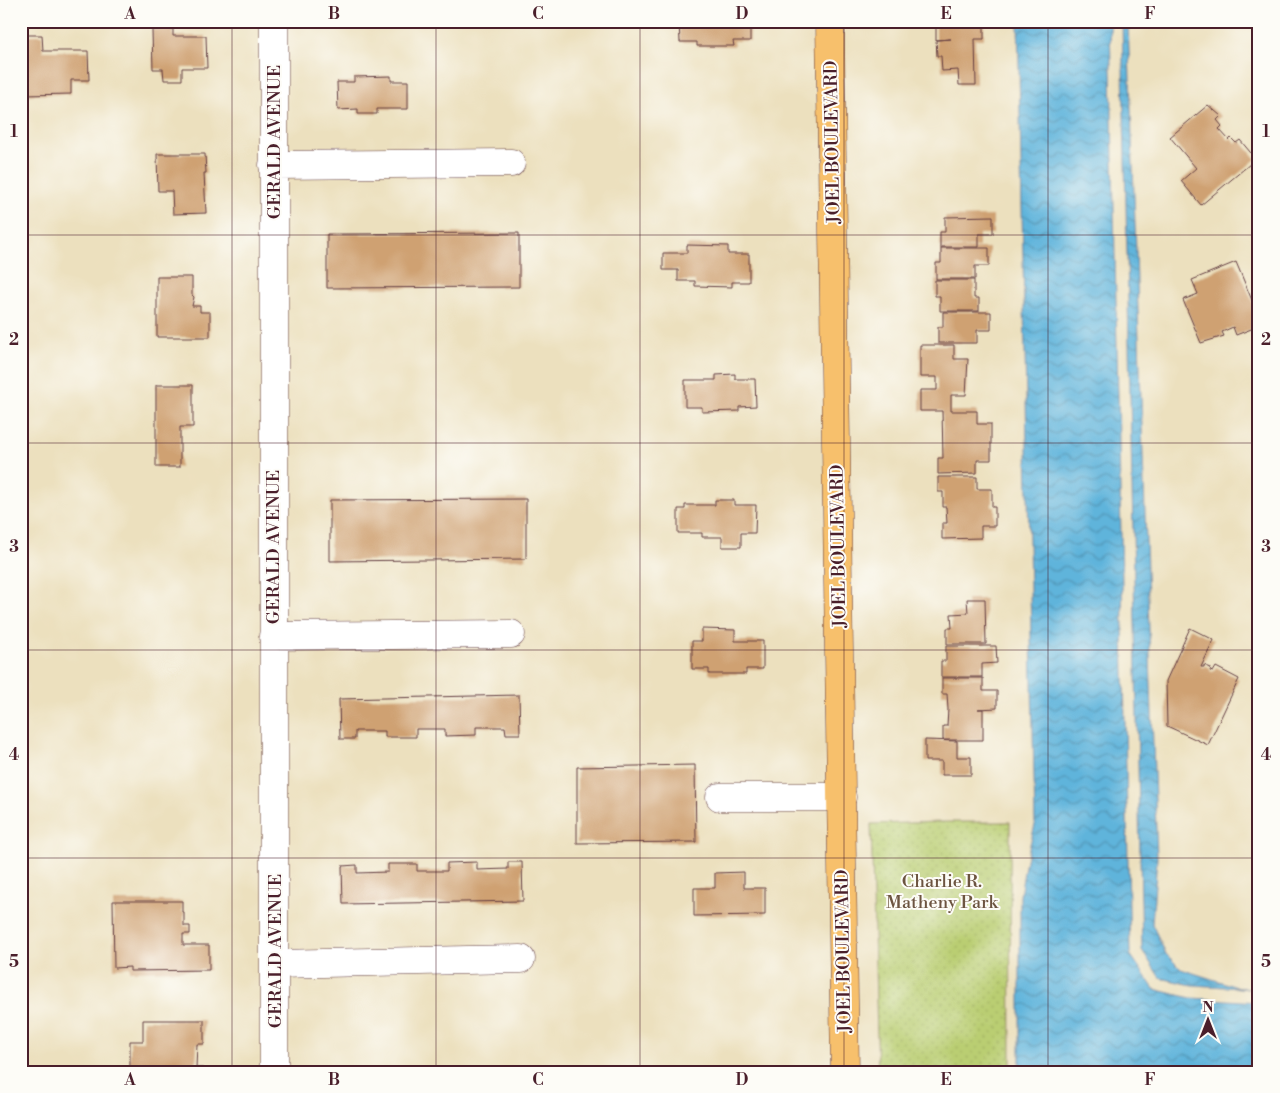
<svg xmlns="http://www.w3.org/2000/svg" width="1280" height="1093" viewBox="0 0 1280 1093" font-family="'Libre Bodoni',serif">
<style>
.park{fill:url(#park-dots);stroke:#82764e}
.water{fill:url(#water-waves);stroke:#546a83}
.building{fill:#cfa172}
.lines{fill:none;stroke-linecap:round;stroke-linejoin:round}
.minor-casing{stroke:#623c41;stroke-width:29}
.major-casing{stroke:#623c41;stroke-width:29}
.minor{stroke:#fff;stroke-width:28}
.major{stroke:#f7c06c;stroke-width:28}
.grid{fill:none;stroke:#4a1f2b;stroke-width:1;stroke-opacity:0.55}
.labels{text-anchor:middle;stroke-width:4;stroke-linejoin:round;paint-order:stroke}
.street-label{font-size:18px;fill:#4a1f2b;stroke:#fdfcf7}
.park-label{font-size:18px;fill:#6c5440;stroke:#fdfcf7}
.neatline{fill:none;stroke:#4a1f2b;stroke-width:2}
.grid-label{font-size:16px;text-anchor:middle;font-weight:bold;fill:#4a1f2b}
</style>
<defs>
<pattern id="park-dots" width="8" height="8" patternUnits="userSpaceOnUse" patternTransform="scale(1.25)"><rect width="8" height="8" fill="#bace72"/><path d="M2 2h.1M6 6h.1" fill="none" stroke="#a1b063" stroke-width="1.8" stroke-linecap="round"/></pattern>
<pattern id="water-waves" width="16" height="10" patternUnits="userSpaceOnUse" patternTransform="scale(1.25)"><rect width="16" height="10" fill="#5fb4db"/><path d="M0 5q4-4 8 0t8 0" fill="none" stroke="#5092b2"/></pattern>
</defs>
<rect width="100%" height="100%" fill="#fdfcf7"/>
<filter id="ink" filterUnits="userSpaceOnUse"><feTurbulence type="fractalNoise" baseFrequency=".02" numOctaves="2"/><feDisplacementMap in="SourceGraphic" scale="10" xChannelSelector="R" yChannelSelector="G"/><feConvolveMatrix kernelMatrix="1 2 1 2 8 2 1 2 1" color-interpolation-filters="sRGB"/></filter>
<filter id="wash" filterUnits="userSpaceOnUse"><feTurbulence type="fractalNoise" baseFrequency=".0096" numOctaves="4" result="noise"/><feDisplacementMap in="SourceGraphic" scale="20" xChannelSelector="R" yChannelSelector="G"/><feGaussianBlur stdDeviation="1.12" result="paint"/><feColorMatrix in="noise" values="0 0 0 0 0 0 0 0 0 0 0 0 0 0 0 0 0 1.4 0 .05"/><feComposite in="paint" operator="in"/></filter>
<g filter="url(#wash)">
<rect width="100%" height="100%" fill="#ece0be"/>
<path class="park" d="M943,822h67l1,250h-133l-7,-248z"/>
<path class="water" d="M1018,21h92l20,933 24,35 37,9 68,4v70h-239v-176l6,-36 9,-35z
M1122,21h6l29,837 -5,66 14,30 15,15 59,19 19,-1v2l-67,-4 -32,-7 -18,-28z"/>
<g id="blocks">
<path class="building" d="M679,21h71v20h-17l1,5h-37v-4h-17z
M931,21h53v18h-9l1,46h-17l-1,-15 -16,1 -1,-15h-4l-1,-16 15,-1 -15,1v-16h-5z
M173,29v7h33l1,32h-25v12h-18l-1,-11h-10l-1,-39z
M25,35h17l1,16h45l1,29h-18v14l-46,1z
M391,76v5h17v28h-31v5h-19v-5l-20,1 -1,-28h17v-5z
M1208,105l13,11 -4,4 5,6 -3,3 10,11 2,-2 5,5 4,-3 16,19 -55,46 -20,-24 15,-13 -26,-31z
M157,154h48l1,19h-2l2,40 -33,1 -1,-23h-14z
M993,216v18h-14v13h-39v-15h5v-15z
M519,233v54l-192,1v-54z
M687,245l41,1v8h21v28h-17v5l-37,-1v-5h-17v-11h-15v-17h24z
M941,248h48v18h-14v13h-39v-16h5z
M1236,262l23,55v9l-23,9 -3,-8 -11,5 2,4 -23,7 -18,-43 15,-6 -6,-14z
M157,277h35v18l2,2 -2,9h8v6h10v25h-53z
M935,280h39v18h5v13h-39v-15h-5z
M943,312h48v18h-14v13h-39v-16h5z
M920,345h34v14h14l-2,36h-15v16h26v13h14v36h-14v13l-39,1v-16h5l-1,-47h-22v-21h17v-13h-17z
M735,374v5h20l1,27 -17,1v4l-37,1v-5h-17v-27h31v-5z
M156,385h37v42h-13v40h-24z
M938,477h39v12h15v18h3v19h-14v12l-39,1v-16h5l-1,-16h-3v-15h-5z
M526,499v60l-196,2v-61z
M715,500h19v5h22l-1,28h-14v14h-19v-10h-20v-4h-24v-24h7v-4h30z
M967,599h18l1,45h-39v-16h5l-1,-14 17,-1z
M1190,628l24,12 -13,27h3v-2l7,3 -1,3 3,1 3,-5 23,12 -31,66 -41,-19 -1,-45z
M702,629l33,1v11h28v28h-17v5h-37v-5h-17v-28h10z
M946,646h50l1,17 -15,1v13h-41v-16h5z
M942,678h41v13h14v17l-19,1h5v31h-40v-14h4l1,-17 -1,-15h-5z
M519,695l1,39h-14l-1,-7h-29v8l-31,1v-7h-29v8h-31v-6h-30v8h-15l-1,-40z
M925,740l32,1v16h14v18h-29v-14h-17z
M695,765l1,77 -119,1v-76z
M477,862v8l31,-1v-7h14l1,39 -180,3 -1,-38 15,-1v8l31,-1v-8h29v7h30v-8z
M744,872v16h21v27l-71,1v-28h21v-15z
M113,901h69v11h2v14h6v8h-7v11h26v25l-79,1v-4l-16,1z
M143,1020h61v24h-7l-1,24h7v4h-73v-31h13z"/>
</g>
</g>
<g filter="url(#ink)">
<use href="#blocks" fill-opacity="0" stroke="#623c41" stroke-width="1"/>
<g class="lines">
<defs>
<path id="minor" d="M274,21v1051
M273,165l238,-2
M273,636l238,-2
M720,797h122
M275,964l246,-5"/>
<path id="major" d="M830,21l15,1051"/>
</defs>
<use href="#minor" class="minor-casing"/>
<use href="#major" class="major-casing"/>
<use href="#minor" class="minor"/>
<use href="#major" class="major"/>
</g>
</g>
<path class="grid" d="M232,21v1051M436,21v1051M640,21v1051M844,21v1051M1048,21v1051M21,235h1238M21,443h1238M21,650h1238M21,858h1238"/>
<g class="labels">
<g class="street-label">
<text transform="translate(274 142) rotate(-90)" y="6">GERALD AVENUE</text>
<text transform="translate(832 142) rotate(-91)" y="6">JOEL BOULEVARD</text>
<text transform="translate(838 546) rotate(-91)" y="6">JOEL BOULEVARD</text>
<text transform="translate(273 547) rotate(-90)" y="6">GERALD AVENUE</text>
<text transform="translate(275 951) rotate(-90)" y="6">GERALD AVENUE</text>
<text transform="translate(843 951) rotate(-91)" y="6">JOEL BOULEVARD</text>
</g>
<g class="park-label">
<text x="942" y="887">Charlie R.<tspan x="942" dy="21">Matheny Park</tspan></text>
</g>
</g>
<rect width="1280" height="1093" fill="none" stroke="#fdfcf7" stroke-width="55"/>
<g transform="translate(1208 1020)" stroke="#fdfcf7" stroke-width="4" paint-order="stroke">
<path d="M0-4L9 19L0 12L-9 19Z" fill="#4a1f2b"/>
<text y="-8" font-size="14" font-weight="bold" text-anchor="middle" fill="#4a1f2b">N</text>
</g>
<rect x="28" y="28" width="1224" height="1038" class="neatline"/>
<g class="grid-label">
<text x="130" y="19">A</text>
<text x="334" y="19">B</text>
<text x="538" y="19">C</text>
<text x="742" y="19">D</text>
<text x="946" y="19">E</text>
<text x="1150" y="19">F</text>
<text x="14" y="137">1</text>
<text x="1266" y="137">1</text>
<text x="14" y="345">2</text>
<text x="1266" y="345">2</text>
<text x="14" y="552">3</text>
<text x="1266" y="552">3</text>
<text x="14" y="760">4</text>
<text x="1266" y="760">4</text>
<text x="14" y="967">5</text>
<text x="1266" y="967">5</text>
<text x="130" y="1085">A</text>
<text x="334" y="1085">B</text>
<text x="538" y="1085">C</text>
<text x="742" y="1085">D</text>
<text x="946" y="1085">E</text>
<text x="1150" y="1085">F</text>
</g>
</svg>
